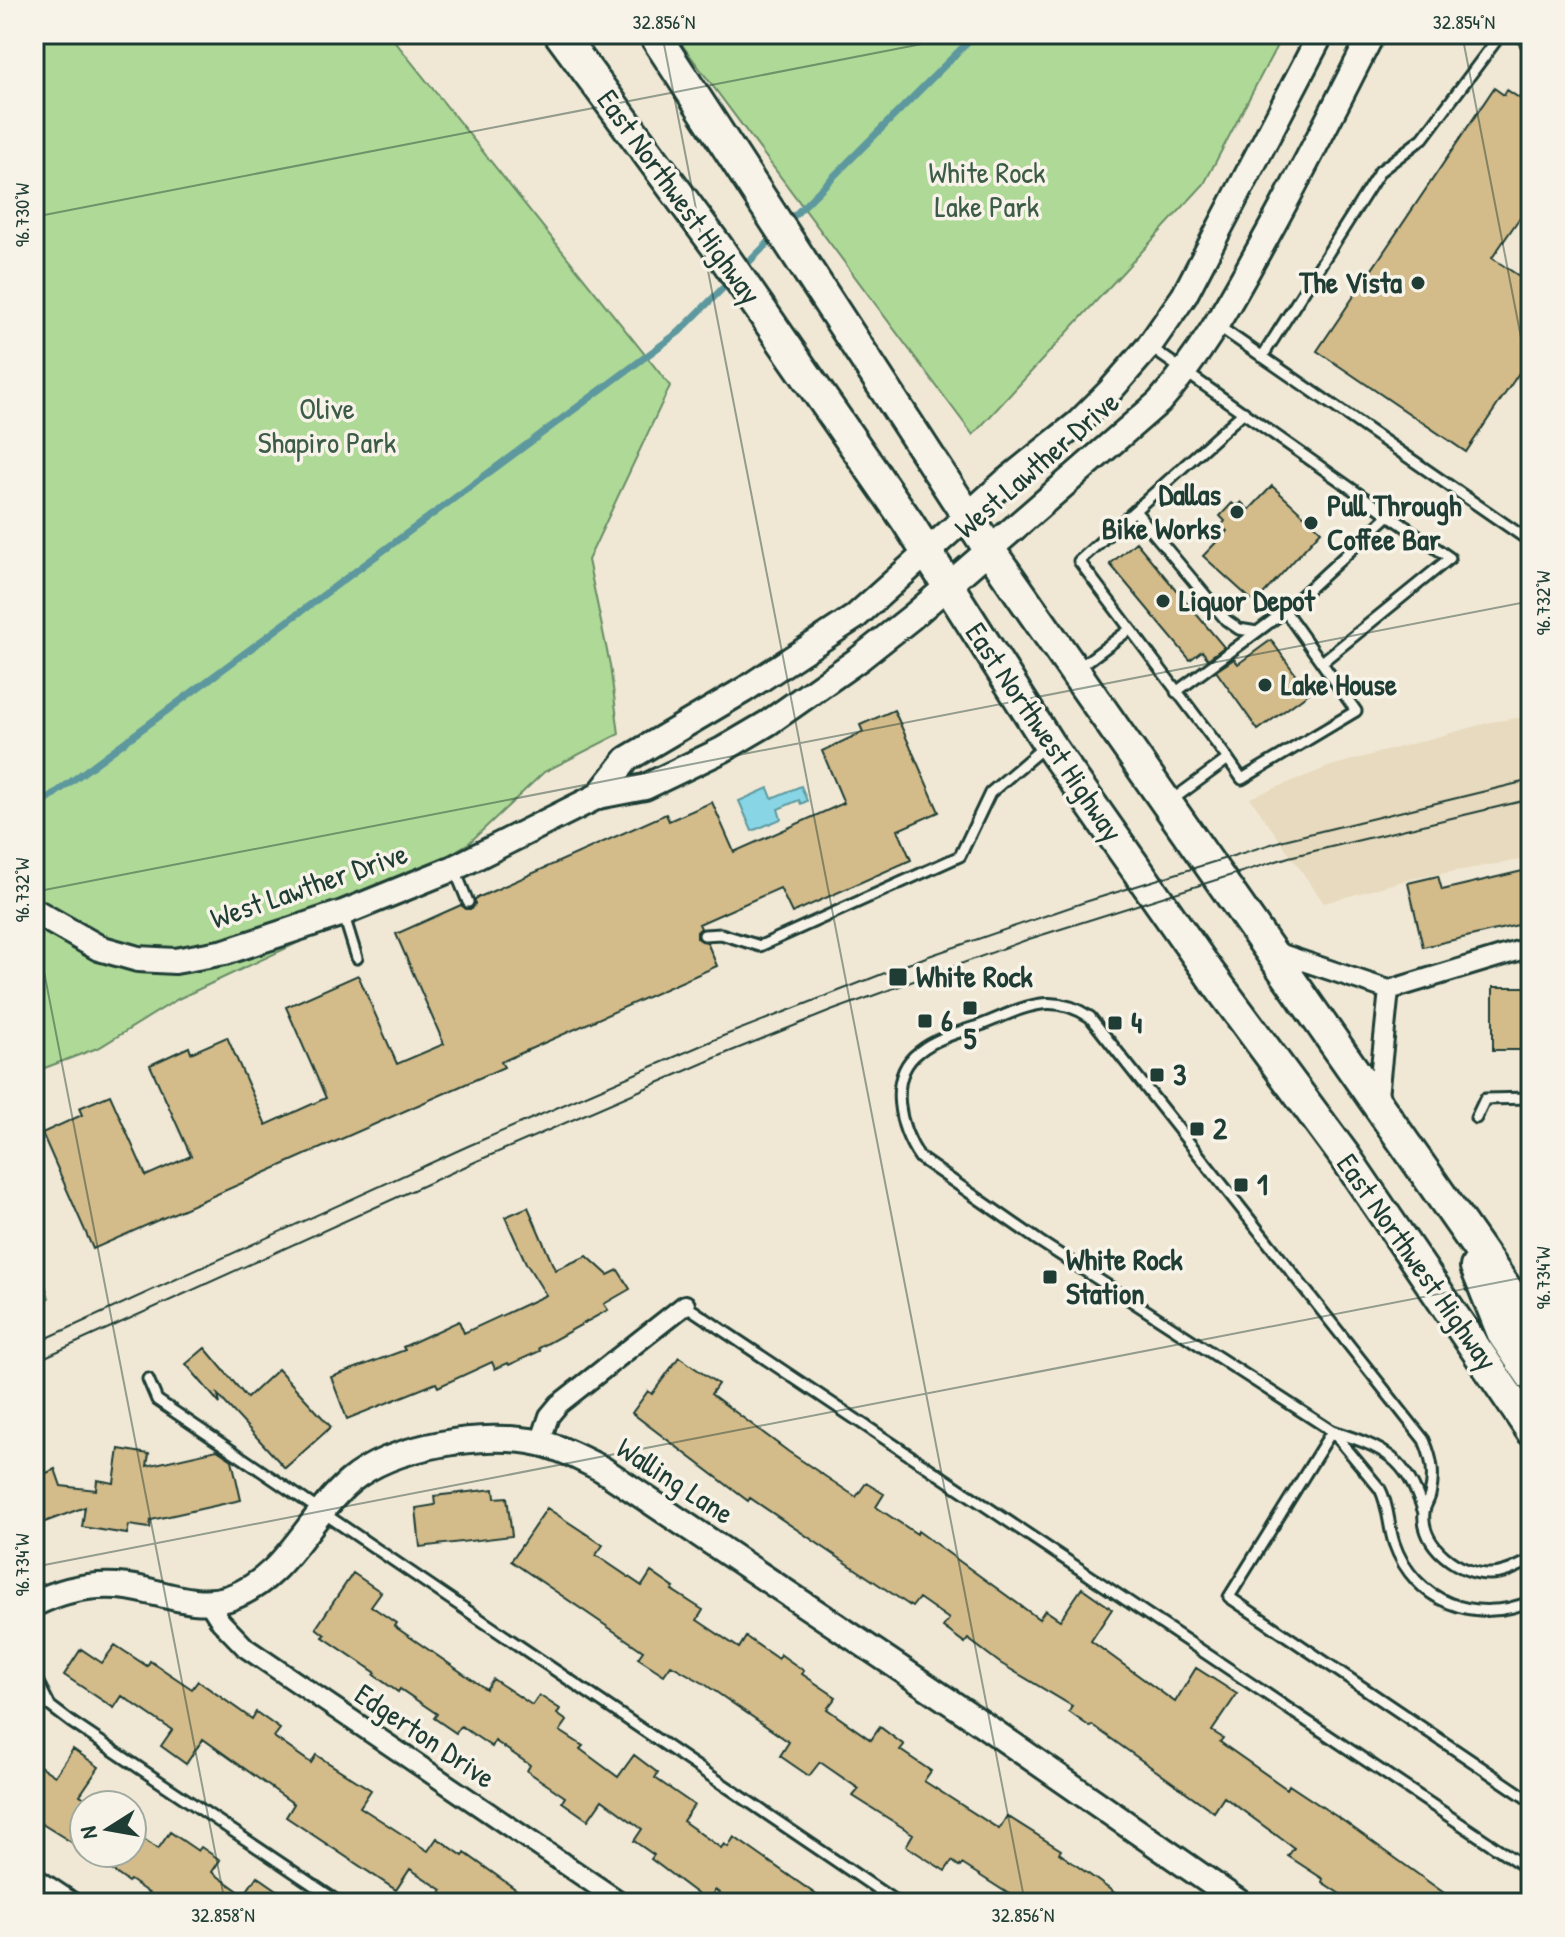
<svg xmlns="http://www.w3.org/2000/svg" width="1565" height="1937" viewBox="0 0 1565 1937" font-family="'Patrick Hand',sans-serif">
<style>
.built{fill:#e7dabe}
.green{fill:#afd997;stroke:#678b66;stroke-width:2}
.water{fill:#87d5e5;stroke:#5d989e;stroke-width:2}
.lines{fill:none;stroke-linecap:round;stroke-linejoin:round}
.stream{stroke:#5d989e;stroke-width:7}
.building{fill:#d3bb8a;stroke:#1f3d34;stroke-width:2}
.service-casing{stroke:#1f3d34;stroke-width:15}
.minor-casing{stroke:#1f3d34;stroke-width:24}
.tertiary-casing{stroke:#1f3d34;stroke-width:30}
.primary-casing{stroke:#1f3d34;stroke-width:36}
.service{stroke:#f7f3e8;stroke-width:9}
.minor{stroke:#f7f3e8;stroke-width:18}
.tertiary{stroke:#f7f3e8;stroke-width:24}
.primary{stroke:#f7f3e8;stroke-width:30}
.tram{stroke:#1f3d34;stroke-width:2}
.ticks{fill:none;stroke:#1f3d34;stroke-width:2;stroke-opacity:0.45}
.poi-dot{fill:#1f3d34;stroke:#f7f3e8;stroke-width:3}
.labels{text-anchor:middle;stroke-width:7;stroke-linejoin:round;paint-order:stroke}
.park-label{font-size:30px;fill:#3c5c48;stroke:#f7f3e8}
.street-label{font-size:30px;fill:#1f3d34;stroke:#f7f3e8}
.poi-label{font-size:30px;font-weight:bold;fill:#1f3d34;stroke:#f7f3e8;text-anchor:start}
.neatline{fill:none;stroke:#1f3d34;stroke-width:3}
.ticks-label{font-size:20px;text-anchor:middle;fill:#1f3d34}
</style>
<rect width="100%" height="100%" fill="#f0e8d5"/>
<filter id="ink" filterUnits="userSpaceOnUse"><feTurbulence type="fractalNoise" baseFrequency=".0125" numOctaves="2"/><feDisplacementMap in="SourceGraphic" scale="16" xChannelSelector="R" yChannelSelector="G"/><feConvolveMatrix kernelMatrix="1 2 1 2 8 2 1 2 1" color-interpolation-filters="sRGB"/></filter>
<g filter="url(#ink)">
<path class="built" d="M1531,716v142l-121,21 -86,24 -74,-105 81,-32 160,-44z"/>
<path class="green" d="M34,34h355l281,352 -82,174 22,105 9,69 -75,38 -75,71 -174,101 -117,55 -78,48 -66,25z
M674,34h609l-79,150 -231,251z
M34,1247l15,51 -15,7z"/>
<path class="water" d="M801,786l6,15 -6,3 -2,-4 -21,9 3,10 -29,12 -13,-30 29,-13 4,10z"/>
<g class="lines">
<path class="stream" d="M786,224l190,-190
M741,270l34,-34
M34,809l645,-477 53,-53"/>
</g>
<path class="building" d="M1494,88l10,7 3,-5 24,16v112l-8,-5 -31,45 39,26v71l-65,97 -149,-101z
M1272,486l49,45 -66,72 -52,-47 24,-25 -6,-5 4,-5 -5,-5 12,-13 5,4 4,-5 8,8z
M1136,542l88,105 -16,12 -6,-8 -12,9 -80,-96z
M1271,640l38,53 -51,37 -42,-59 18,-12 4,5z
M894,710l45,102 -41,18 13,30 -119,53 -12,-25 -81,36 2,4 -4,4v6l10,4 10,24 -216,96 3,5 -411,182 -51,-116 40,-18 -3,-7 31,-13 36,81 45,-20 -41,-91 39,-18 2,6 36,-16 39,88 60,-27 -40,-91 72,-32 39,89 47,-20 -48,-110 65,-29 5,4h6l3,-5v-5l191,-85 3,7 43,-19 22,50 110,-49 -22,-52 41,-19 -3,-7z
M1531,869v53l-108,25 -15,-64 30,-7 4,14z
M1493,987h38v63h-38z
M528,1207l27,63 32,-14 21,19 10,-5 12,19 -26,15 4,6 -69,38 1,3 -31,14 -1,-2 -13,6 -3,-7 -54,25 -2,-4 -89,36 -16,-42 74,-27 -2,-3 56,-26 5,12 82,-38 -20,-32 -21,-46z
M205,1348l42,50 31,-29 53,58 -46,41 -67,-73 2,9 -34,-40z
M679,1357l39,27 -7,10 78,58 67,45 10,-14 18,11 -8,13 41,27 1,-3 121,88 6,-9 15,10 22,-32 30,21 -21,32 84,61 21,-34 41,26 -25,37 11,7 -3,4 67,47 2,-4 56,37 113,81h-102l-13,-7 -21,-14 1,-3 -35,-23 6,-8 -70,-51 -10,15 -122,-87 -2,2 -21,-15 3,-6 -72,-43 -32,-24 -3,4 -22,-16 6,-8 -30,-21 -7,9 -162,-109 -2,3 -116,-88 16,-22 4,3z
M119,1449l30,5 -2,12 70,-16 15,10 9,40 -90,20 -1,8 -21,-3 -2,9 -45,-7 3,-20 -51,19v-47l21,-10 6,17 35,4 1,-10 17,3z
M494,1489l1,9 12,-1 5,39 -92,11 -4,-39 19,-3 -1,-9z
M547,1508l56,37 -7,10 46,31 9,-14 23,16 -2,2 31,20 -6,10 42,28 7,-11 32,22 2,-5 24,17 -2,3 34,23 -9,12 44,31 9,-13 24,18 -4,5 31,21 -7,10 75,48 8,-13 54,34 -2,3 70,50h-106l-61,-39 -2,3 -8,-6 -7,10 -39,-25 7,-12 -60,-38 6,-7 -39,-27 -11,14 -29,-20 9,-14 -86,-59 -32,-18 -7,10 -26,-17 5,-7 -132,-90z
M353,1573l28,19 -10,14 25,17 -2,3 92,63 7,-10 39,26 7,-10 21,14 -3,5 10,7 -7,10 23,15 -3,3 38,28 16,-22 24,18 -3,5 39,27 -11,16 38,27 3,-4 4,3 6,-10 94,66h-94l-19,-13 -7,12 -57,-43 3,-4 -20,-14 8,-12 -40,-29 -14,20 -26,-18 3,-5 -38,-26 3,-6 -35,-24 -3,6 -31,-21 -5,7 -22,-15 3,-4 -37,-25 -2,3 -24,-17 2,-2 -53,-36 2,-2 -9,-7z
M115,1645l32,21 3,-5 42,28 6,-8 54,38 4,-7 24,17 -6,8 37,26 5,-8 55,35 -11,17 68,44 9,-13 26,18 2,-3 70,50h-102l9,-13 -32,-21 -14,21 -110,-73 8,-13 -91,-65 -17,25 -25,-18 11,-16 -50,-34 -8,12 -50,-33 17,-26 21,14z
M73,1749l26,18 -19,28 13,8 -9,2v45l-50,-31v-57l21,14z
M132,1831l26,18 12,-17 28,19 3,-4 19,13 -8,12 32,23 13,-19 39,27h-133l-33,-23 -2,2 -40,-29h44z"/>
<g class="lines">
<defs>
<path id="service" d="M1218,326l313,216
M1150,347l300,211 -128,104
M1262,357l118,-186 43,-33 78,-104
M1136,512l90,108 13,9 18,3 28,-21 104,-96
M1077,669l52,-39
M1176,692l81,-60
M1228,759l-149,-198 165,-149
M1172,800l56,-41 14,20 114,-68 -71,-100
M454,868l14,34
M344,916l13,42
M704,935l17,-1 39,12 200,-90 30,-63 56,-48
M1476,1118l9,-19 46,-1
M685,1305l846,566
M148,1379l9,21 741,503
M1332,1431l-103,166 302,204
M1332,1431l48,58c9,17 8,36 14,54 20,59 82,82 137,58
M1424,1513c-18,-56 -39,-65 -92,-82l-293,-190 -119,-83c-20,-29 -34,-81 -1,-106 17,-14 41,-20 62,-27 41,-16 69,-35 109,-8l334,423c8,19 11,34 6,55 -1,5 -6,12 -6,17 -4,34 36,63 66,62 15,0 28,-8 41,-14
M34,1675l16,31 21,16 269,181"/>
<path id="minor" d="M1526,34l5,9
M1270,950l119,40 142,-43
M1377,1106l12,-116
M540,1443l9,-27 10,-12 126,-99
M209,1603l12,19 25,26 376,255
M34,1877l39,26"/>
<path id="tertiary" d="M598,796l29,-37 117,-69 111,-73 152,-137 71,-57 31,-31 40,-46 35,-50 137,-262
M34,911l65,37 39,11 37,2 50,-9 118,-39 111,-45 144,-72 47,-9 77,-37 46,-27 91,-64 53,-42 247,-215c40,-45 68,-94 97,-147 41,-72 78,-147 116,-221
M34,1604c29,-15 62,-21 94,-17 34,5 67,22 101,11 57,-19 78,-80 120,-116 43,-37 137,-51 191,-39 22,5 42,16 62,26l372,249 266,185"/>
<path id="primary" d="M560,34l158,214 189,273 141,222 162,231 136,184 185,272
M654,34l335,515 542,775
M1476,1267l27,67 28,41"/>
</defs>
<use href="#service" class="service-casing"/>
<use href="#minor" class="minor-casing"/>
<use href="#tertiary" class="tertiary-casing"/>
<use href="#primary" class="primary-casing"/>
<use href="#service" class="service"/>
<use href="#minor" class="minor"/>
<use href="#tertiary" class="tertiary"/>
<use href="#primary" class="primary"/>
<path class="tram" d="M34,1344l434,-198 255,-110 203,-79 159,-55 199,-62 247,-60
M34,1362l441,-200 254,-110 102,-41 198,-72 260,-82 242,-58"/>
</g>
</g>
<path class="ticks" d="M662,34l363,1869M1462,34l69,355M34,217l939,-183M34,892l1497,-291M34,920l191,983M34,1567l1497,-291"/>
<g class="poi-dot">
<circle cx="1418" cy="283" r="8"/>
<circle cx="1237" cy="512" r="8"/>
<circle cx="1311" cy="523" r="8"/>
<circle cx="1163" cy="601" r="8"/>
<circle cx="1265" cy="685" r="8"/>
<rect x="888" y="967" width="20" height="20" rx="4"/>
<rect x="962" y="1000" width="16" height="16" rx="4"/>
<rect x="917" y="1013" width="16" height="16" rx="4"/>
<rect x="1107" y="1015" width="16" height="16" rx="4"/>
<rect x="1149" y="1067" width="16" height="16" rx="4"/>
<rect x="1189" y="1121" width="16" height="16" rx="4"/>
<rect x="1233" y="1177" width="16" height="16" rx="4"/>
<rect x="1042" y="1269" width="16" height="16" rx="4"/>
</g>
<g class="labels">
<g class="park-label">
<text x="987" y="183">White Rock<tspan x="987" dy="34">Lake Park</tspan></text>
<text x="327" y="419">Olive<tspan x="327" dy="34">Shapiro Park</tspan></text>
</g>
<g class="street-label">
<text transform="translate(679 197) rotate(54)" y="10">East Northwest Highway</text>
<text transform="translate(1037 465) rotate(-41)" y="10">West Lawther Drive</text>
<text transform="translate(1044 732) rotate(56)" y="10">East Northwest Highway</text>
<text transform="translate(309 886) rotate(-19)" y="10">West Lawther Drive</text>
<text transform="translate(1417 1262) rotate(55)" y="10">East Northwest Highway</text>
<text transform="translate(675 1481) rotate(33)" y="10">Walling Lane</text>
<text transform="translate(425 1736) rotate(34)" y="10">Edgerton Drive</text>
</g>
<g class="poi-label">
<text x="1402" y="293" text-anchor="end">The Vista</text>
<text x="1221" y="505" text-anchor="end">Dallas<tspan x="1221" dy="34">Bike Works</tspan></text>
<text x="1327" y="516">Pull Through<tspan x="1327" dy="34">Coffee Bar</tspan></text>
<text x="1179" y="611">Liquor Depot</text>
<text x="1281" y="695">Lake House</text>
<text x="916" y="987">White Rock</text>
<text x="941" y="1031">6</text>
<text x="1131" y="1033">4</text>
<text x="970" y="1049" text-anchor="middle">5</text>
<text x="1173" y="1085">3</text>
<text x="1213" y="1139">2</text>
<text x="1257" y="1195">1</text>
<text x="1066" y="1270">White Rock<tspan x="1066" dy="34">Station</tspan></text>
</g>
</g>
<rect width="1565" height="1937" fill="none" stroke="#f7f3e8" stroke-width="88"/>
<g transform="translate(108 1829) rotate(259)"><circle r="38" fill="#f7f3e8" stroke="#a1aaa0" stroke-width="2"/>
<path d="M0-6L14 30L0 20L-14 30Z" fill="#1f3d34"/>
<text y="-12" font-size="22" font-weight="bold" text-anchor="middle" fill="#1f3d34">N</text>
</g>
<rect x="44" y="44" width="1477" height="1849" class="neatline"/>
<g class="ticks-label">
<text x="664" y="29">32.856°N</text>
<text x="1464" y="29">32.854°N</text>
<text transform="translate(22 215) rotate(-90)" y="7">96.730°W</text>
<text transform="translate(1543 603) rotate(-90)" y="7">96.732°W</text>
<text transform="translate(22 890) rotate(-90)" y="7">96.732°W</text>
<text transform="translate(1543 1278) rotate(-90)" y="7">96.734°W</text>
<text transform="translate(22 1565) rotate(-90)" y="7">96.734°W</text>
<text x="223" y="1922">32.858°N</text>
<text x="1023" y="1922">32.856°N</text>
</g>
</svg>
